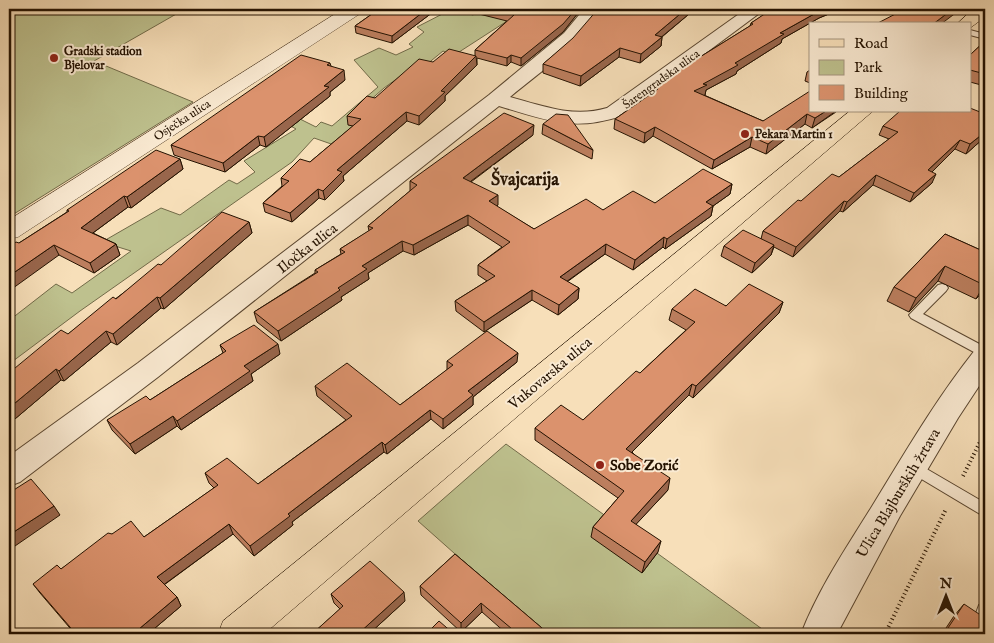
<svg xmlns="http://www.w3.org/2000/svg" width="994" height="643" viewBox="0 0 994 643" font-family="'IM FELL English',serif">
<style>
.green{fill:#bec18e;stroke:#716a48}
.lines{fill:none;stroke-linecap:round;stroke-linejoin:round}
.service-casing{stroke:#59452f;stroke-width:2}
.minor-casing{stroke:#59452f;stroke-width:2}
.tertiary-casing{stroke:#59452f;stroke-width:1}
.primary-casing{stroke:#241201;stroke-width:1}
.path{stroke:#241201;stroke-width:4;stroke-dasharray:1 3;stroke-linecap:butt}
.service{fill:#faead2;fill-rule:evenodd}
.minor{fill:#faead2;fill-rule:evenodd}
.tertiary{fill:#faead2;fill-rule:evenodd}
.primary{fill:#f7dfb9;fill-rule:evenodd}
.wall{fill:#bc7e5e;stroke:#241201}
.shaded-wall{fill:#99664c;stroke:#241201}
.building{fill:#db926d;stroke:#241201}
.poi-dot{fill:#8f2418;stroke:#faead2;stroke-width:2}
.labels{text-anchor:middle;stroke-width:4;stroke-linejoin:round;paint-order:stroke}
.far-poi-label{font-size:12px;font-weight:bold;fill:#241201;stroke:#faead2;text-anchor:start}
.far-street-label{font-size:12px;fill:#241201;stroke:#faead2}
.street-label{font-size:15px;fill:#241201;stroke:#faead2}
.poi-label{font-size:15px;font-weight:bold;fill:#241201;stroke:#faead2;text-anchor:start}
.quarter-label{font-size:18px;font-weight:bold;fill:#241201;stroke:#faead2}
</style>
<rect width="100%" height="100%" fill="#f7dfb9"/>
<filter id="stains"><feTurbulence type="fractalNoise" baseFrequency=".004" numOctaves="4"/><feColorMatrix values="0 0 0 0 .2 0 0 0 0 .09 0 0 0 0 .02 0 0 0 .5 -.17"/></filter>
<radialGradient id="worn" r=".72"><stop offset=".6" stop-color="#630" stop-opacity="0"/><stop offset="1" stop-color="#630" stop-opacity=".3"/></radialGradient>
<path class="green" d="M9,9h176l-91,52 99,41 -184,115z
M452,9l21,6 8,-6h37l-14,14 -48,31 -4,1 -9,-4 -17,14 -9,-1 -33,24 -25,22 19,6 -41,30 -23,-8 -22,24 -212,149 -71,53v-47l2,2 45,-35 16,9 59,-42 -29,-9 59,-34 19,7 49,-35 8,4 18,-12 -11,-11 52,-32 -16,-9 10,-6 26,13 5,-5 11,4 46,-39 -24,-27 25,-12 17,7 17,-8 -4,-3 15,-12 -7,-5z
M506,444l263,190h-224l-127,-113z"/>
<g class="lines">
<defs>
<path id="service" d="M970,30l15,4v5l-15,-4z
M942,284l4,1 2,3 -2,3 -23,23 62,33v11l-74,-40 -2,-3 29,-30z
M913,461l72,42v14l-77,-46 -2,-4 2,-4z
M985,603v19l-6,-2 -3,-7 3,-8z"/>
<path id="minor" d="M584,9h16c-19,36 -59,62 -90,88 33,9 63,21 97,11l139,-99h19l-144,107c-48,16 -75,4 -122,-10l-341,271 -138,105 -11,4v-30l129,-93 351,-268 75,-62z
M985,347v30l-27,41 -58,98 -63,118h-36c17,-44 45,-86 70,-126 33,-54 65,-109 104,-158z"/>
<path id="tertiary" d="M343,9h21l-3,4 -343,224 -9,2v-19z"/>
<path id="primary" d="M973,9h12v8l-15,11v-4h-13z
M850,111h23l-609,523h-46l5,-13z"/>
</defs>
<use href="#service" class="service-casing"/>
<use href="#minor" class="minor-casing"/>
<use href="#tertiary" class="tertiary-casing"/>
<use href="#primary" class="primary-casing"/>
<path class="path" d="M963,476l22,-44
M885,634l61,-125"/>
<use href="#service" class="service"/>
<use href="#minor" class="minor"/>
<use href="#tertiary" class="tertiary"/>
<use href="#primary" class="primary"/>
</g>
<path class="wall" d="M379,9h58l-45,34 -36,-10 -1,-7z
M479,9h99v4l-15,19 -42,34 -10,-4 -4,4 -30,-8v7l-32,31v5l-26,24 -12,-4 -64,55 1,5 -19,19 -6,-2 -27,24 -27,-10 -2,-9 19,-17 -1,-8 29,-16 43,-36 -5,-1 -1,-9 28,-18 100,-42v-6l32,-29 -28,-7z
M607,9h88l-33,28 -1,9 -21,17 -21,-6 -39,29 -37,-13v-9l64,-53z
M768,9h73l-22,9 -37,21 -1,4 -44,28 -1,3 -30,16 -1,5h-1l59,26 47,-10h26v1l-24,16 -7,-4 -39,30 -16,-7 -38,22 -59,-33 -9,7 -30,-14 1,-10 37,-26 1,-7 97,-60 1,-3 16,-10z
M985,41v45l-15,-4v-27z
M330,63l1,3 14,14 -15,12v4l-64,51 -6,-2 -35,27 -51,-17 -3,-10z
M810,70v13l-5,-2 2,-9z
M985,114v23l-19,17 -11,-5 -23,23v11l-22,19 -37,-17 -30,27 -3,-1 -47,46 -19,-10 -3,8 -19,18 -31,-17 3,-10 37,-7 2,-8 38,-30 38,-24 50,-38 -10,-4 4,-9z
M543,124l50,26 -1,9 -50,-25z
M533,135l-62,47 27,23 -2,1 38,23 69,-19 52,-7 77,-19 -2,10 -17,12 -2,10 -46,33 -2,-2 -30,23 -28,-16 -38,28 12,6 -1,11 -20,16 -26,-15 -48,32 -28,-21 -1,-10 32,-20 -9,-6v-10l24,-18 -34,-22 -54,30 -11,-4 -35,22 1,6 -28,18 1,3 -61,41 -24,-19 -3,-10 61,-39v-3l26,-16 -1,-5 29,-18 -1,-5 42,-35v-10z
M180,159l3,10 -52,39 -3,-1 -35,26 23,11 4,11 -26,18 -35,-18 -40,-12 48,-31v-2z
M249,222l3,11 -88,76 -3,-1 -44,37 -6,-3 -47,39 -3,-1 -52,44v-51l59,-39 93,-69z
M945,234l40,18v37l-9,10 -38,-18 -29,31 -22,-11 7,-14z
M783,302l-4,11 -86,85 -4,-3 -57,57 36,38 -32,34 22,28 -16,21 -51,-36 2,-10 25,-29 -83,-58v-12l48,-8 57,-47 46,-43 -17,-10 3,-11z
M220,345l60,9 -29,20 2,7 -72,49 -4,-4 -42,28 -23,-24 -5,-10 43,-20 73,-47z
M447,361l70,1 -44,35v8l-30,24 -12,-10 -44,35 -3,-2 -92,70 1,3 -39,31 -21,-22 -69,51 13,12 4,9 -33,28h-73l-35,-41 -7,-9 28,-15 51,-35 32,3 70,-49 -5,-5 -4,-10 53,11 88,-64 -29,-24 -2,-10 85,19 47,-35z
M455,554l94,80h-42l-25,-22 -21,20 -40,-37 -1,-9z
M331,594l74,7 -36,33h-57l28,-25 -6,-6z
M964,604l21,30h-43l12,-18z"/>
<path class="shaded-wall" d="M427,9h10l-45,34v-7z
M576,9h2v4l-15,19 -42,34v-8z
M686,9h9l-42,35 2,-9z
M823,9h18l-22,9 -37,21 -1,4 -44,28 -1,3 -30,16 -1,5 -13,6 2,-10 9,-7 32,-21 45,-30z
M953,9h8l-20,15h-8z
M662,37l-1,9 -21,17 1,-9z
M620,48l-1,9 -39,29 1,-10z
M511,55v7l-4,4v-8z
M476,56l1,9 -32,31v5l-26,24v-9l22,-25z
M344,70l1,10 -15,12v4l-64,51 -2,-10 60,-51z
M826,111h10l-24,17 3,-10z
M406,112l1,9 -64,55 1,5 -19,19 -2,-9 14,-21z
M807,114l-2,10 -39,30 2,-10z
M534,125l-1,10 -70,52v-9z
M655,127l-2,9 -9,7 1,-10z
M985,132v5l-19,17 4,-10z
M258,136l2,9 -35,27 -2,-9z
M752,137l-2,10 -38,22 2,-9z
M960,140l-5,9 -31,31 4,-10z
M180,159l3,10 -52,39 -4,-11z
M936,174l-4,9 -22,19 4,-9z
M876,175l-3,10 -30,27 4,-10z
M732,184l-2,10 -17,12 -2,10 -46,33 2,-10 39,-37z
M318,189l1,9 -27,24 -2,-9z
M498,195v10l-9,6v-10z
M124,196l4,11 -42,31 -5,-10z
M844,201l-4,10 -47,46 3,-10z
M468,215v10l-54,30 -1,-10z
M249,222l3,11 -88,76 -4,-11z
M664,237l-1,10 -30,23 2,-10z
M402,241l1,10 -35,22 1,6 -28,18 1,3 -61,41 -3,-10 60,-43 24,-22z
M116,244l4,11 -26,18 -4,-10z
M606,244l-1,10 -46,33 1,-10z
M54,245l5,10 -50,36v-15z
M774,245l-3,10 -19,18 3,-10z
M945,266l-7,15 -29,31 7,-14z
M985,283v6l-9,10 8,-14z
M579,288l-1,11 -20,16 1,-10z
M532,290v10l-48,32v-10z
M157,297l4,11 -44,37 -4,-11z
M783,302l-4,11 -86,85 3,-12z
M106,331l5,11 -47,39 -5,-10z
M278,344l2,10 -29,20 2,7 -72,49 -4,-9 67,-55z
M518,353l-1,9 -44,35v8l-30,24v-10l25,-28z
M56,369l5,11 -52,44v-16z
M692,384l-3,11 -65,65 2,-11z
M430,410l1,9 -44,35 -2,-9z
M173,416l4,10 -42,28 -5,-10z
M382,442l2,10 -92,70 1,3 -39,31 -4,-10 38,-32z
M670,478l-2,12 -39,42 2,-11z
M54,506l6,9 -45,31 -6,-9v-2z
M229,524l4,10 -71,52 -5,-9z
M661,541l-3,11 -16,21 3,-11z
M404,592l1,9 -36,33h-11z
M177,597l4,9 -33,28h-15z
M481,603l1,9 -21,20v-9z"/>
<path class="building" d="M379,9h48l-35,27 -37,-10z
M489,9h87l-13,15 -42,34 -10,-3 -4,3 -32,-8 39,-35z
M598,9l9,2v-2h79l-31,26 7,2 -21,17 -21,-6 -39,28 -38,-12 30,-26z
M771,9h52l-43,24 4,1 -49,29 3,2 -35,19 4,1 -13,6 69,30 47,-30v20h16l-11,7 -8,-4 -39,30 -16,-7 -38,23 -59,-33 -10,6 -30,-14 43,-30 -5,-3 2,-1 98,-61 -2,-1 21,-14z
M905,9h48l-20,15h-57z
M985,41v33l-15,-4v-15z
M449,49l27,7 -35,35 4,1 -26,24 -13,-4 -69,58 5,2 -19,19 -5,-2 -28,24 -27,-10 26,-22 -8,-3 19,-19 10,3 51,-43 -14,-3 20,-20 8,2 44,-39 14,3z
M301,55l29,8 -3,2 17,5 -20,16 5,1 -65,50 -6,-1 -35,27 -52,-18z
M970,108l15,6v18l-15,12 -10,-4 -32,30 8,4 -22,19 -38,-18 -29,27 -3,-1 -48,46 -33,-16 35,-31 3,1 31,-27 7,3 59,-45 -15,-6 17,-15h70z
M504,113l30,12 -71,53 35,17 -9,6 45,28 52,-30 17,11 30,-19 22,12 48,-34 29,15 -26,18 7,4 -46,33 -3,-2 -29,23 -29,-16 -46,33 19,11 -20,17 -27,-15 -48,32 -29,-21 40,-25 -17,-11 32,-23 -42,-27 -55,30 -11,-4 -40,25 5,3 -29,19 2,2 -62,41 -24,-19 64,-40 -3,-2 30,-18 -5,-3 33,-21 -5,-2 49,-41 -7,-4z
M556,114l12,1 25,35 -50,-26z
M156,150l24,9 -53,38 -3,-1 -43,32 35,16 -26,19 -36,-18 -45,31v-29l7,-5 3,1 50,-32 -2,-1z
M222,212l27,10 -89,76 -3,-1 -44,37 -7,-3 -47,40 -3,-2 -47,39v-35l52,-43 7,4 45,-37 3,2 42,-35 3,1z
M743,230l31,15 -19,18 -31,-17z
M945,234l40,18v31l-1,2 -39,-19 -29,32 -22,-11z
M749,284l34,18 -87,84 -4,-2 -66,65 44,29 -39,43 30,20 -16,21 -52,-35 31,-36 -89,-63 26,-23 22,15 53,-49 4,2 55,-51 -23,-13 23,-20 31,17z
M254,325l24,19 -34,22 6,5 -73,50 -4,-5 -43,28 -23,-24 39,-24 4,4 42,-27 34,-22 -6,-6z
M487,331l31,22 -50,38 5,4 -30,24 -13,-9 -45,35 -3,-3 -94,72 2,2 -40,30 -21,-22 -72,53 20,20 -44,37h-57l-43,-50 24,-19 4,4 47,-36 4,1 19,-13 13,16 74,-52 -13,-12 22,-15 31,26 94,-68 -37,-30 32,-23 53,42 53,-40 -6,-4z
M31,479l23,27 -45,29v-42z
M455,554l94,80h-31l-37,-31 -20,20 -41,-37z
M370,561l34,31 -46,42h-46l31,-28 -12,-12z
M964,604l21,14v16h-41z
M439,621l15,13h-28z"/>
<g class="poi-dot">
<circle cx="54" cy="58" r="5"/>
<circle cx="745" cy="134" r="5"/>
<circle cx="600" cy="465" r="5"/>
</g>
<g class="labels">
<g class="far-poi-label">
<text x="64" y="55">Gradski stadion<tspan x="64" dy="14">Bjelovar</tspan></text>
<text x="755" y="138">Pekara Martin 1</text>
</g>
<g class="far-street-label">
<text transform="translate(661 79) rotate(-36)" y="4">Šarengradska ulica</text>
<text transform="translate(182 120) rotate(-33)" y="4">Osječka ulica</text>
</g>
<g class="street-label">
<text transform="translate(307 248) rotate(-38)" y="5">Iločka ulica</text>
<text transform="translate(550 373) rotate(-40)" y="5">Vukovarska ulica</text>
<text transform="translate(898 493) rotate(-59)" y="5">Ulica Blajburških žrtava</text>
</g>
<g class="poi-label">
<text x="610" y="470">Sobe Zorić</text>
</g>
<g class="quarter-label">
<text x="525" y="185">Švajcarija</text>
</g>
</g>
<rect width="994" height="643" fill="none" stroke="#f7dfb9" stroke-width="30"/>
<rect x="10" y="10" width="974" height="623" fill="none" stroke="#241201" stroke-width="2.5"/>
<rect x="15" y="15" width="964" height="613" fill="none" stroke="#241201"/>
<rect x="809" y="22" width="162" height="90" fill="#faead2" stroke="#a4947e"/>
<rect x="819" y="39" width="25" height="8" fill="#f7dfb9" stroke="#a4947e"/>
<text x="854" y="48" font-size="15" fill="#241201">Road</text>
<rect x="819" y="60" width="25" height="15" fill="#bec18e" stroke="#a4947e"/>
<text x="854" y="72" font-size="15" fill="#241201">Park</text>
<rect x="819" y="85" width="25" height="15" fill="#db926d" stroke="#a4947e"/>
<text x="854" y="98" font-size="15" fill="#241201">Building</text>
<g transform="translate(946 596)" stroke="#faead2" stroke-width="4" paint-order="stroke">
<path d="M0-4L9 19L0 12L-9 19Z" fill="#241201"/>
<text y="-8" font-size="14" font-weight="bold" text-anchor="middle" fill="#241201">N</text>
</g>
<rect width="100%" height="100%" filter="url(#stains)"/>
<rect width="100%" height="100%" fill="url(#worn)"/>
</svg>
